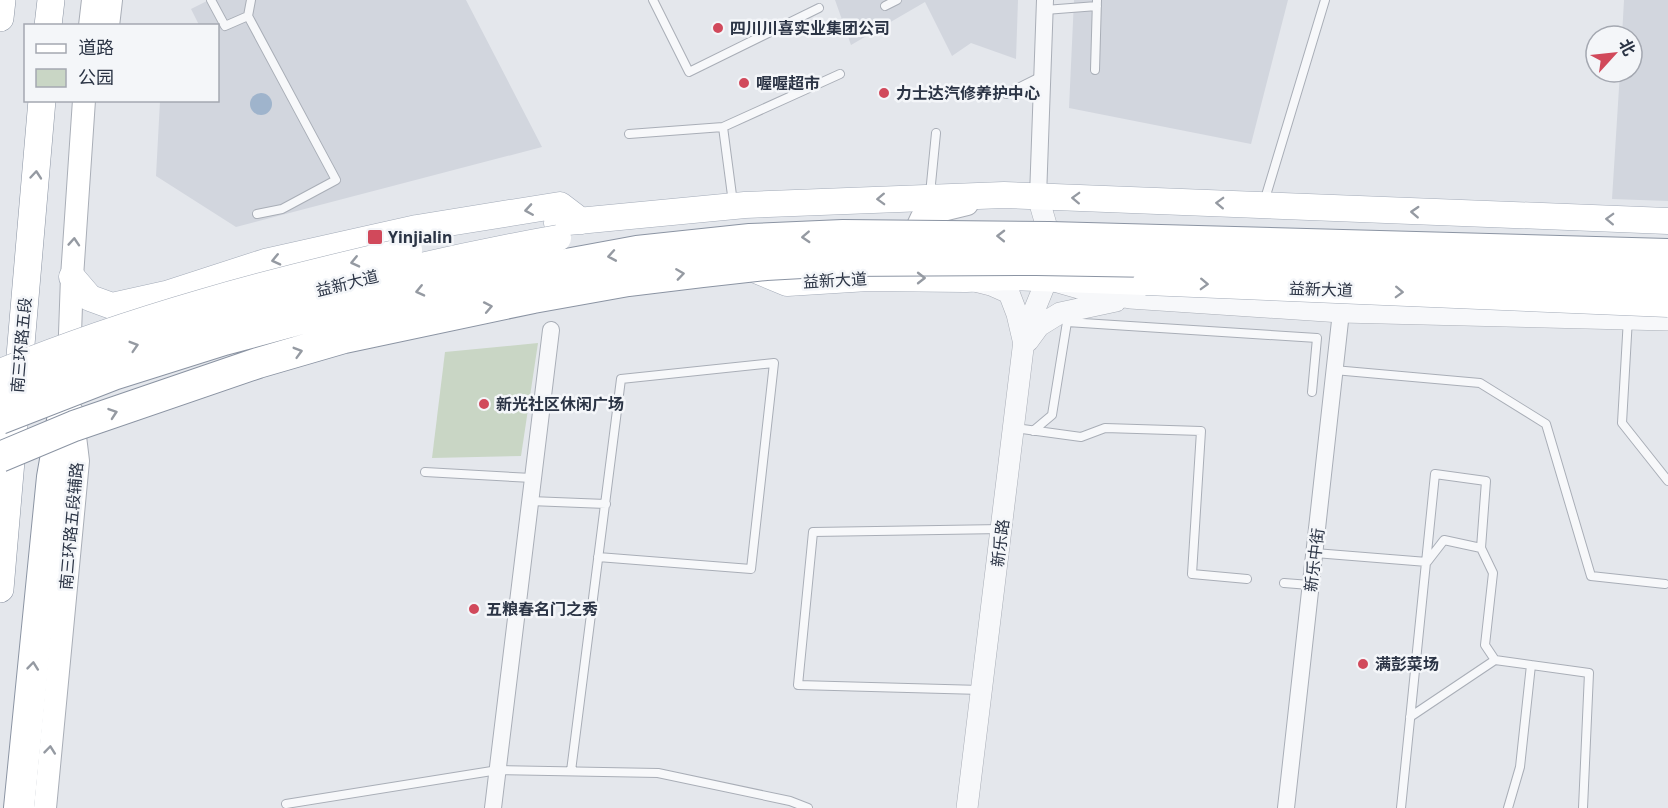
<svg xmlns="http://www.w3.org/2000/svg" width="1668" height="808" viewBox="0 0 1668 808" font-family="'Noto Sans','Noto Sans SC',sans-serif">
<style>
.built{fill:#d2d6de}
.green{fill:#c9d6c5}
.water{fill:#9fb4cc}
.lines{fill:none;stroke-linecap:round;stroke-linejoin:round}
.service-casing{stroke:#a9aeb7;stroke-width:10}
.minor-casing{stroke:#a9aeb7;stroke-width:18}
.tertiary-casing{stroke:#a9aeb7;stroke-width:22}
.secondary-casing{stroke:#a9aeb7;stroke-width:24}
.primary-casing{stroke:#a3abb8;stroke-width:27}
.trunk-casing{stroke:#8b94a3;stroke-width:28}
.motorway-casing{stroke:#8b94a3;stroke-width:32}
.service{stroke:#f7f8fa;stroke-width:8}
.minor{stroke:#f7f8fa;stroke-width:16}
.tertiary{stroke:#f7f8fa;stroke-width:21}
.secondary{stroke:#fff;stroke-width:22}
.primary{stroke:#fff;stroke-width:26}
.trunk{stroke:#fff;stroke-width:27}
.motorway{stroke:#fff;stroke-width:30}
.primary-bridge-casing{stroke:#a3abb8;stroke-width:27;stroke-linecap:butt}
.motorway-bridge-casing{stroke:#8b94a3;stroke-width:32;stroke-linecap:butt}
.primary-bridge{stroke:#fff;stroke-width:26}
.motorway-bridge{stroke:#fff;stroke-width:30}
.oneway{stroke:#959aa2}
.poi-dot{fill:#d1495b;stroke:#f4f6f9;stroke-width:2}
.labels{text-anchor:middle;stroke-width:5;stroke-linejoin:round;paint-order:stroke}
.poi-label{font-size:16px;font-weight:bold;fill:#2b3445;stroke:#f4f6f9;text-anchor:start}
.street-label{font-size:16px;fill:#2b3445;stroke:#f4f6f9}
</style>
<rect width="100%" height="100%" fill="#e4e7ec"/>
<path class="built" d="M209,0h257l76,147 -306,80 -80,-51 4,-75 58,-1v-74l-19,-1 -8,-16z
M835,0h183l-2,59 -45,-16 -19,13 -27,-54 -74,43z
M1074,0h214l-37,144 -182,-36z
M1624,0h44v201l-56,-2 8,-127h12v-36h-10z"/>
<path class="green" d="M538,343l-17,113 -89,2 13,-106z"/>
<path class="water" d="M250 104a11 11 0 1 1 22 0a11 11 0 1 1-22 0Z"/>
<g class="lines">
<defs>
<path id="service" d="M211,0l14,26 23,-10 3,-16
M653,0l36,72 130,-64
M885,6l12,-6
M1045,10l52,-4
M248,16l88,164 -54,29 -25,5
M1095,70l2,-70
M1006,94l36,-18
M629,134l94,-7
M930,194l6,-61
M1264,202l61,-202
M733,203l-10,-76 117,-53
M1628,318l-6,105 46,58
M1334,370l146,13 66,41 45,152 74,8
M1015,428l66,9 24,-9 96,3 -9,143 55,5
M1033,431l19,-16 15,-93 250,16 -5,54
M425,472l107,6
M530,501l76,3
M1315,553l112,9 17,-22 37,8 12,25 -8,72 10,15 94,13 -6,135
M1284,583l26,2
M981,690l-183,-5 15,-153 189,-3
M1410,717l85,-57
M571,771c16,-131 34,-261 50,-392l153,-16 -23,206 -153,-12
M286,804l212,-34 160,3 132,28 18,7
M1401,808l34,-334 51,7 -5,67
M1508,808l12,-41 11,-102"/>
<path id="minor" d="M1038,197l7,-197
M493,808l58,-478
M1286,808l55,-496"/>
<path id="tertiary" d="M1038,197l9,31 17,11
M975,281l16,4 18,8 8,21 7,30
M1028,341l11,-15 21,-13 56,-12
M1024,346l10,-35 13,-32 42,12 41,7 211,14 327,8
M967,808l58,-476"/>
<path id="secondary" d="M90,26l3,-26
M108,26l3,-26
M922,248l-6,-18 6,-13 8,-4 37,-9
M69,362l3,-85 12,-177
M45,808l33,-347 -6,-49"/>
<path id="primary" d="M557,223l188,-18 259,-10 664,26
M746,266l41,17 81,-5 98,1 44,-2 136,5
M72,277l18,21 22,8 54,-12 99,-32 152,-34 143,-23 21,16"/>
<path id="trunk" d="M0,18l2,-18
M48,26l3,-26
M0,589l42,-489"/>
<path id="motorway" d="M19,808l33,-331 17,-96"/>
</defs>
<use href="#service" class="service-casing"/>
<use href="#minor" class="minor-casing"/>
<use href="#tertiary" class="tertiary-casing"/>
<use href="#secondary" class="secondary-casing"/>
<use href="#primary" class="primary-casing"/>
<use href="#trunk" class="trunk-casing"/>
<use href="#motorway" class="motorway-casing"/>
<use href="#service" class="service"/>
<use href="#minor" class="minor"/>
<use href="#tertiary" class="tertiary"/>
<use href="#secondary" class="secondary"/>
<use href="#primary" class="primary"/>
<use href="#trunk" class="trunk"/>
<use href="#motorway" class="motorway"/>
<defs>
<path id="primary-bridge" d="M1146,282l522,22
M0,372c132,-54 270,-91 409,-122
M0,396c38,-15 76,-31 115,-44 145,-48 292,-87 443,-114"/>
<path id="motorway-bridge" d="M0,419l113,-44 111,-35 85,-23 122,-28 206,-38 113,-12 93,-4 207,2 618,17
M0,457l74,-31 184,-63 86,-25 189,-40 95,-17 74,-9 64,-7 72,-4 198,-1 179,3 453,16"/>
</defs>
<use href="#primary-bridge" class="primary-bridge-casing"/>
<use href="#motorway-bridge" class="motorway-bridge-casing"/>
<use href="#primary-bridge" class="primary-bridge"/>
<use href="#motorway-bridge" class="motorway-bridge"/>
</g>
<defs><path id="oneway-chevron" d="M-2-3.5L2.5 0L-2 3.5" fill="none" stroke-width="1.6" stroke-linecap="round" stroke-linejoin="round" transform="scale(1.5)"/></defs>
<g class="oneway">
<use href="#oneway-chevron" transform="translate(36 175) rotate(-85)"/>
<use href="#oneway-chevron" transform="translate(1076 198) rotate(-178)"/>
<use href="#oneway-chevron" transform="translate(881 199) rotate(178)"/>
<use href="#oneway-chevron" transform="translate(1220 203) rotate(-178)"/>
<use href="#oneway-chevron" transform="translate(529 210) rotate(171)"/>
<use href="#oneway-chevron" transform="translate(1415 212) rotate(-177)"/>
<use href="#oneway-chevron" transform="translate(1610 219) rotate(-178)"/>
<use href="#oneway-chevron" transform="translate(1001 236) rotate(-179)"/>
<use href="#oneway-chevron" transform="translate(806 237) rotate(177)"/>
<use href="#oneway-chevron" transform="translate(74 242) rotate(-86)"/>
<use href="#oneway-chevron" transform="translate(612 256) rotate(170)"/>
<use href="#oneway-chevron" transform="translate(276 260) rotate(167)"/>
<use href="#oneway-chevron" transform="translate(355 262) rotate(167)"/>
<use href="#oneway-chevron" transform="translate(680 274) rotate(-8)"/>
<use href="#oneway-chevron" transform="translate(921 278)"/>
<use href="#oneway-chevron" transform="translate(1204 284) rotate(2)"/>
<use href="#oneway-chevron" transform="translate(420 291) rotate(167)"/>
<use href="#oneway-chevron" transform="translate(1399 292) rotate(2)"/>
<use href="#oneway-chevron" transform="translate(488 307) rotate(-11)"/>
<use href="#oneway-chevron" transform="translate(134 346) rotate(-17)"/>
<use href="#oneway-chevron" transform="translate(298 352) rotate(-16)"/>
<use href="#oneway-chevron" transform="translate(113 413) rotate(-19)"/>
<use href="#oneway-chevron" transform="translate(33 666) rotate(-84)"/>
<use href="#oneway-chevron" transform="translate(50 750) rotate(-84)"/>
</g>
<g class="poi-dot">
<circle cx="718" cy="28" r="6"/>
<circle cx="744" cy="83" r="6"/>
<circle cx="884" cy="93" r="6"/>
<rect x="367" y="229" width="16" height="16" rx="3"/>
<circle cx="484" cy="404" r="6"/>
<circle cx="474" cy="609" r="6"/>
<circle cx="1363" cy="664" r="6"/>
</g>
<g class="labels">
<g class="poi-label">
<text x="730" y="34">四川川喜实业集团公司</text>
<text x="756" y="89">喔喔超市</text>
<text x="896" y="99">力士达汽修养护中心</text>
<text x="388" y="243">Yinjialin</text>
<text x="496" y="410">新光社区休闲广场</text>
<text x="486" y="615">五粮春名门之秀</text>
<text x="1375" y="670">满彭菜场</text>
</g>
<g class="street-label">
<text transform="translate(835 280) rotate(-3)" y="6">益新大道</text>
<text transform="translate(347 283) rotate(-14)" y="6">益新大道</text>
<text transform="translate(1321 289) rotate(2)" y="6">益新大道</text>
<text transform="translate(21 345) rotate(-85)" y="6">南三环路五段</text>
<text transform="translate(71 526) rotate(-85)" y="6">南三环路五段辅路</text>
<text transform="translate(1000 543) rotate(-83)" y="6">新乐路</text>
<text transform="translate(1314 560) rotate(-83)" y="6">新乐中街</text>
</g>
</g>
<rect x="24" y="24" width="195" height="78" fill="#f4f6f9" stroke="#a4a8b1" stroke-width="1.5"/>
<rect x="36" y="44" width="30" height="9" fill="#ffffff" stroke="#a4a8b1" stroke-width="1.5"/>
<text x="78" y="54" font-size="18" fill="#2b3445">道路</text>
<rect x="36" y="69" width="30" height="18" fill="#c9d6c5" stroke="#a4a8b1" stroke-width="1.5"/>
<text x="78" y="84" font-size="18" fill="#2b3445">公园</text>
<g transform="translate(1614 54) rotate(63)"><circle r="28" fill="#f4f6f9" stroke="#a4a8b1" stroke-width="1.5"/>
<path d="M0-4.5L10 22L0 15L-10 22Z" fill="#d1495b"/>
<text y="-9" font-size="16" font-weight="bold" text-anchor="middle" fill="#2b3445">北</text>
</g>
</svg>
